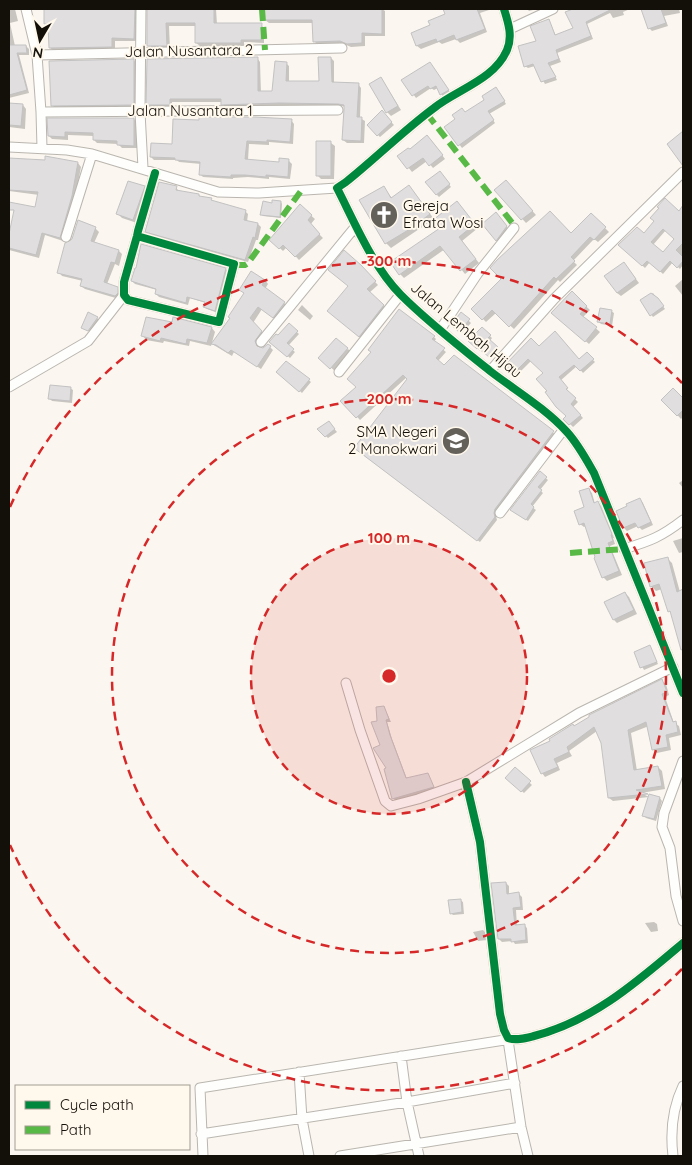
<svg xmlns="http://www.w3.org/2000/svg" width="692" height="1165" viewBox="0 0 692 1165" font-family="Quicksand,sans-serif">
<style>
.shadow{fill:#0003;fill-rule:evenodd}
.building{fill:#e0dedf;stroke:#c3c2c2;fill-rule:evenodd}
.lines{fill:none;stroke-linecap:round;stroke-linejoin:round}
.minor-casing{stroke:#bab6af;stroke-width:11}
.minor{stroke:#fefefd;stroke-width:9}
.quiet{stroke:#58b947;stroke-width:6;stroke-dasharray:12 6;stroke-linecap:butt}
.cycleway-casing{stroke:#fff8ec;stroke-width:11}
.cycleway{stroke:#00873e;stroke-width:8}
.ring{fill:none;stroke:#d62828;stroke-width:2.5;stroke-dasharray:9 6}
.labels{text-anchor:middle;stroke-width:4;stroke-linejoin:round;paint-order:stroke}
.street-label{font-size:15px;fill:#130f09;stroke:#fff8ec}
.poi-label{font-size:15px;fill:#130f09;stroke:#fff8ec;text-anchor:start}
.centre{fill:#d62828;stroke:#fff8ec;stroke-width:2.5}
.ring-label{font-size:15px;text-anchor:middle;font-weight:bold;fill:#d62828;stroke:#fff8ec;stroke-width:4;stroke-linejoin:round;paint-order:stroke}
</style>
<rect width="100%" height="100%" fill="#fbf7f0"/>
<path class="shadow" d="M9,9h6l3,12 -8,2 5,23h11l3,3v6h-10l10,38 -20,5z
M45,9h95l-3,32h-22v9l-61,1 -4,-3 -1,-21 -4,-3z
M148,9h68l1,15 44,1 3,3v15l-20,-1v3l-44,1 -4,-3v-17h-27l1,23h-19l-3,-3z
M265,9h117l3,2v25h-20v10l-14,1 -7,-3h-27l-3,-3v-18h-45l-4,-3z
M445,9h47l-12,4 7,19 -27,11 -4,-4 -14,5 -3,-2 -18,7 -4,-3 -5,-13 20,-7 15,-11z
M527,9h10l-8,2z
M575,9h55l-7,3 1,3 -11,3 -3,-5 -23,11 6,15 -36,14 4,9 -11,4 7,14 -12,4 -10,-18 -7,2 -3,-2 24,-46 7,16 18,-7 -7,-16z
M643,9h36l1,4 -16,3 4,10 -16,5 -3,-3z
M257,58l3,4 1,31h12l13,-30 3,3v16l31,1 11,-25 3,3v22l24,1 3,4 -1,30 5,3 -1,22h-17l-4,-3 2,-33 -3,-1 -59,-1 -58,2 -3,-5h-50v6h-21l-3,-3z
M134,60l3,4v44l-81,1 -4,-4z
M381,78l20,32 -10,6 -4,-4z
M403,80l42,5 5,7 -7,5 -5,-9 -4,2 -3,-2 -15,10z
M498,91l8,13 -17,10 6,9 -33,25 -16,-21z
M9,104l14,1 3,4 -1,20 -16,-2z
M382,112l12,13 -14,12 -12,-12z
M49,119h85l3,3v26h-15l-4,-4 -21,-1 -3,-3v-4l-26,-1v5l-16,-1 -3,-3z
M291,120l3,4 -1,20 -24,-2v3l-20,-1 -1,16 32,3 9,-2 3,3 -2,15 -21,-2v2l-21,-2 -15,1v1l-30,-2 -3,-3 1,-10 -22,-2 -2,-2h-23l-3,-3 22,-12z
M431,140l14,19 -12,9 -6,-7 -15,11 -13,-16z
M331,143l4,3 -1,33h-13l-4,-4z
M46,157l32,6 3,4 -6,32 -12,42 -18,-6 -6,23 -30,-8v-17l27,-25 3,-13 -30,-4v-32l37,2z
M442,175l9,12 -12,10 -2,-2z
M509,185l27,30 -10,8 -30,-33z
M144,187l4,4 -11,32 -15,-5 -4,-4z
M176,187l3,5 20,3 2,3 10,1 3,4 31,8 3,3 -1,8 11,2 3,3 -3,13h-2l-8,22 -98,-27 -4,-4z
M383,187l9,11 21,-7 21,28 -43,29 -5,-5 -26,-42z
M281,202l1,2 -1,14 -18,-2 -1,-1 11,-11z
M300,206l15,13 -5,6 13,13 -24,22 -12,-13 -4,4 -12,-11z
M460,207l18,21 -16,13 17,22 -14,11 -20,-25 -41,29 -4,-4z
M683,207v58l-3,4 -7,-7 -10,12 -13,-12 -5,6 -25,-23 24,-10 35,-23zM666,230l10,9 -13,15 -10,-9z
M591,214l18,18 -11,10 -4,-3 -21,22 4,4 -17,17 -2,-2 -44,49 -18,-16 -10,9 -13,-13 98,-74z
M500,218l10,13 -10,13 -3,-4z
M95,228l4,4 -5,11 25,8 3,3 -3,12 -4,-2 -8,20 10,4 4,4 -2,7 -34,-10 -4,-3 2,-5 -21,-5 -3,-4z
M142,245l84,24 2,3 -10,41 -11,-4 -3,-2 2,-4 -16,-5 -2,7 -29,-8 -3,-3 1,-4 -22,-6 -3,-3 5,-11z
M360,266l18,19 -9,8 18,16 -24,31 -31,-26 17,-28z
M627,267l12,16 -18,13 -4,-3z
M683,279v17l-8,-10z
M265,280l3,4 -3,5 23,17 -11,14 -15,-11 -9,14 12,12 -7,10 1,3 4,1 5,-4 5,5 -12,19 -27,-17 -2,4 -20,-12 19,-26 14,-24 -4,-4z
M572,293l18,17 -7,7 17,15 -11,12 -33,-28z
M653,293l12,16 -12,8 -12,-16z
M302,305l11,11 -3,4 -12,-10z
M611,311l3,2 -2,13 -11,-2 -2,-2z
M89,313l11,7 -9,12 -9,-5z
M461,313l10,10 -9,10 -9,-8z
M289,325l10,9 -11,12 7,6 -5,6 -19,-16z
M212,328l3,4 -4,14 -21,-5 -1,5 -25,-5 -1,2 -17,-3 -3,-4z
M482,328l10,10 -2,3 9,9 -7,8 -10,-9 -2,2 -10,-10z
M434,337l2,2 -2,3 12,10 -8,9 6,5 10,-9 102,78 -59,77 -1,4 1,4 -17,22 -122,-91 51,-72 -2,-2 -47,43 -18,-19z
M539,348l41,13 7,-7 8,8 -12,11 -6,-7 -17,15 9,11h-1l10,10 -5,5 10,11 -10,9 -8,-8 3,-3 -19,-25 -4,-18 -14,-12 -16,16 -10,-10z
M348,349l3,3 -16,19 -11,-9z
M278,371h21l12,11 -9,11z
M70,388l3,2 -1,13 -20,-2 -2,-2z
M673,390l10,10v17l-2,2 -18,-19z
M331,425l6,7 -9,6 -9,-8z
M540,473l8,7 -8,10 3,3 -11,14 4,3 -8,11 -14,-9z
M683,480v8l-4,-5z
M589,490l3,3 3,11 3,-1 3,3 13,32h-1l2,6 -5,2 12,29 -15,6 -4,-4 -17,-51 -2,1 -4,-3z
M640,499l3,4 10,22 -11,5 -4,-4 -11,5 -3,-3 -6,-16z
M683,538v14l-4,1 -6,-12z
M667,558l5,5 8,29 3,-1v61l-11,-38 -3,-3 -7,-22 -6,2 -5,-5z
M625,593l4,4 8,17 -20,9 -3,-3z
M650,647l8,17 -14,6 -9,-17z
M662,681l4,3 3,11 -4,2 9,26 5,3 2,9 -12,3 2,12 -14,3 -4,-4 -4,-23 -18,7 6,38 21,-4 4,4 3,18 -24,4 8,4 11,1 2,3 -6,20 -10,-3 -2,-3 5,-18 -36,4 -4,-3 -7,-55 -5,-12 -28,20 3,5 -15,7 3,7 -15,7 -3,-4 9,-32z
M384,707l7,15h-4l5,17 15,40 20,-5 8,15 -39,12 -3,-3 -15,-75z
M515,769l17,16 -8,8 -17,-15z
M506,883l3,3v9l10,-1 3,3 1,13h-7l1,16 7,-1 3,3 1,15 -13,1 -2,-3 -11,1 -3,-3z
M460,900l3,2 1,12 -11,1 -2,-2z
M654,922l3,2 1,7 -7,1 -6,-9z
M483,930l3,3 1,7 -9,1 -5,-9z"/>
<path class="building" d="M44,9h91l-1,30 -22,-1v9l-63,1 -1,-24h-4z
M147,9h67v14h48l-1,17h-20v3h-46v-20h-29l1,23h-20z
M264,9h118v25l-20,-1v10l-15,1 -7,-3 -27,1 -1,-22h-48z
M443,9h34l8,20 -29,11 -2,-5 -17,7 -1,-3 -20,7 -5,-13 19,-8 -2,-4 17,-7z
M573,9h39l-26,13 5,14 -35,14 3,9 -11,4 8,14 -15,5 -8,-18 -9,3 -6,-21 18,-5 -6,-15 19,-7 6,16 18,-7 -8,-16z
M641,9h20l5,14 -18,6z
M9,45h17l1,8h-10l10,37 -18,5z
M258,57v34h14l3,-30 12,1 -1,19h33l-1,-24h13l1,25 27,1 -2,34h5l-1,24 -19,-1 2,-31v-4l-6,-1 -59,-1 -58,2v-6h-51v6h-24l1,-46z
M134,59v46l-83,1 -2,-45z
M430,62l19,28 -9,5 -4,-9 -6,3 -2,-3 -16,10 -11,-16z
M381,77l17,29 -12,7 -17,-29z
M496,87l9,14 -17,10 6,9 -36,26 -14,-19 11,-8 -3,-4 10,-7 3,4 19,-12 -2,-4z
M9,103l14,1 -2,22 -12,-1z
M382,110l10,12 -15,14 -10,-11z
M199,117h56l37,2 -2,23 -23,-2v2l-20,-1 -2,18 34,3v-4l10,1 -1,18 -22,-2v2l-21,-2h-14v2l-32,-2 1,-13 -25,-2v-2l-25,-1 1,-14 21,1 1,-25 26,1z
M47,118h87v28l-17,-1v-4l-24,-1v-7l-28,-1v5l-17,-1z
M683,131v35l-16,-22z
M427,135l16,20 -14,11 -6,-8 -16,11 -10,-13 11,-8 2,1z
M316,141h15v35h-15z
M45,156l33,6 -6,34 -12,42 -18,-5 -6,22 -27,-7v-14l5,-24h-5v-8l26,5 3,-15 -29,-2v-32l36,2z
M440,171l10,13 -14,11 -11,-13z
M506,180l27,31 -12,9 -27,-30z
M128,181l17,5 -12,34 -17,-6z
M159,182l18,4 -1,4 23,4v2l13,2 -1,2 35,10 -2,10 14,3 -3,15 -2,-1 -8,23 -100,-28z
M409,185l21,29 -20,15 -25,15 -26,-44 25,-14 7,12z
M665,198l14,13 4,-6v38l-7,7 7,7v4l-6,7 -7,-7 -10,11 -13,-11 -5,5 -24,-21 19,-18 7,6 10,-12 -4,-3 9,-10 -2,-1zM663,229l11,10 -11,13 -12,-10z
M272,200l9,1 -1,16 -20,-2 3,-14 9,2z
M457,201l18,23 -16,13 17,22 -16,12 -20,-25 -41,29 -9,-13 50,-34 -7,-8z
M300,204l12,11 -4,5 12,14 -25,23 -12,-12 -4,4 -10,-9z
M550,211l21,22 20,-20 15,14 -12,13 -4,-3 -19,20 4,4 -19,18 -2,-2 -45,50 -17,-17 -10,10 -11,-11 30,-30 -11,-11 7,-8z
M496,212l11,14 -11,15 -14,-17z
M78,220l18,7 -5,14 28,9 -4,13 -4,-1 -7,20 14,5v6l-3,3 -35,-10 2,-7 -25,-6 8,-30 7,-4z
M141,244l85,24 -11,43 -12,-4 2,-5 -18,-5 -1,6 -14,-4 -17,-5 1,-5 -25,-8 4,-13h1z
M344,250l17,15 15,16 -9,8 17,16 -25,32 -32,-26 21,-25 -20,-16z
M624,262l12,17 -19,14 -13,-17z
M251,271l14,9 -3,5 23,17 -12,16 -15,-11 -8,11 12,13 -7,10 2,5 6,2 5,-4 3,2 -14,21 -26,-17 -3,3 -12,-8 -5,-1 19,-26 -2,-1 16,-24 -5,-3z
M572,291l15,15 -7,8 17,13 -12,15 -34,-29z
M651,293l7,5 6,8 -14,10 -10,-16z
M600,308l12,2 -2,14 -13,-2z
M399,309l36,27 -3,3 13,9 -9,10 8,7 10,-10 100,76 -59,78 -1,4 1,4 -18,24 -123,-93 53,-69 -4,-4 -47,43 -16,-17 16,-14 -9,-8 24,-27 -3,-2z
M88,312l10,5 -10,14 -7,-3z
M461,312l9,7 -11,13 -8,-7z
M146,317l26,5 1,-5 39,10 -5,16 -20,-4 -1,5 -25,-6 -1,3 -19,-5z
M289,323l9,8 -11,12 7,6 -7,8 -18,-15 7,-8 2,1z
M482,327l9,8 -3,3 10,9 -9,10 -11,-9 -1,1 -9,-8z
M555,331l24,28 8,-7 7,7 -14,12 -6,-6 -15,12 9,11 -2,1 10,9 -5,6 10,11 -12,10 -6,-6 3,-3 -10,-9 -11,-15 2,-1 -11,-12 7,-6 -15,-14 -16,16 -9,-8 28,-29 8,8z
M336,338l12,10 -18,21 -12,-11z
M286,361l24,18 -11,13 -23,-20z
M50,385l21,2 -1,14 -22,-2z
M673,388l10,10v12l-6,6 -16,-16z
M329,421l6,8 -10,8 -8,-8z
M540,471l7,6 -9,10 4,3 -11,14 3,3 -8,13 -16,-10z
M589,488l5,15 4,-2 14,33 -1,1 2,6 -5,2 11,28 -17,7 -8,-20 1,-1 -11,-34 -5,2 -5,-14 10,-4 -5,-16z
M640,498l11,24 -13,6 -3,-5 -12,5 -7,-17 11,-5 -1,-2z
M668,557l9,35 6,-3v60l-2,1 -11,-39 -2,1 -9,-28 -9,3 -6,-24z
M625,592l9,18 -21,10 -9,-18z
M650,645l7,17 -17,6 -6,-16z
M662,679l5,13 -5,2 11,28 3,-1 2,11 -12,3 2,12 -16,3 -6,-28 -18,8 6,40 24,-4 4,20 -26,4 12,4 -40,4 -7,-55 -7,-16 -27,20 2,5 -15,7 4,8 -17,7 -11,-24 20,-9 -1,-2 24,-15 1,2 15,-9v-2z
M384,706l5,13 -3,1 4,15 16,43 22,-5 6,14 -42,12 -8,-30 2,-1 -13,-20 7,-3 -9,-23 6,-1 -1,-14z
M515,767l16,14 -10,11 -16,-14z
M649,794l11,3 -6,22 -12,-3z
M506,882l1,12 12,-2 2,15 -8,1 2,17 10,-1 1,16 -15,2v-3h-13l-7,-56z
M461,899l1,13 -12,2 -2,-14z"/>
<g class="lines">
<defs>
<path id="minor" d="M26,9l11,46 4,57 1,36
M141,9l-1,103 3,56
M504,9c4,13 9,27 3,41 -13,30 -49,39 -73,58 -31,23 -58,50 -88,74l-9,6c18,35 36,79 64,107 27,27 59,52 89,76 26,20 55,37 77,61 11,12 19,27 27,41l89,220
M510,29l43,-20
M37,55l305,-7
M41,112l297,-2
M9,147l58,3 25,4 126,38 41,1 78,-5
M137,236l97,28 -15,58 -91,-22 -4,-5v-13l13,-46 1,-5 17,-58
M66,237l26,-83
M440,330l38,-57 36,-45
M261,342l95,-116
M490,371l64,-72 129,-127
M339,372l61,-77
M9,387l79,-46 36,-46
M500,513l64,-84
M624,549c26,-8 37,-12 59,-29
M346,683l14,47 25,71 6,5 27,-7 48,-17 113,-69 94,-46
M683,761l-19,52 -2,14 8,21 6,48 7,25
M466,782l14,60 20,172 4,16 4,8c8,3 18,0 26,-2 59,-15 104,-55 149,-93
M508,1040l13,87 7,29
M401,1056l6,46 12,54
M299,1072l3,47 7,37
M201,1134l206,-32 108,-19
M203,1156l-3,-68 311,-49
M340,1156l181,-29
M673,1156c-3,-25 -1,-47 10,-70"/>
</defs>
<use href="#minor" class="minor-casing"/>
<use href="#minor" class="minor"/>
<path class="quiet" d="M262,9l3,41
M427,114l86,110 1,4
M235,265h10l3,-2 53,-72
M570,553l54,-4"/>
<defs>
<path id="cycleway" d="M504,9c4,13 9,27 3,41 -13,30 -49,39 -73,58 -31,23 -58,50 -88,74l-9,6c18,35 36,79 64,107 27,27 59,52 89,76 26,20 55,37 77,61 11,12 19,27 27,41l89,220
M137,236l97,28 -15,58 -91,-22 -4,-5v-13l13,-46 1,-5 17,-58
M466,782l14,60 20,172 4,16 4,8c8,3 18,0 26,-2 59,-15 104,-55 149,-93"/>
</defs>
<use href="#cycleway" class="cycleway-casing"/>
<use href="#cycleway" class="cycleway"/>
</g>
<circle cx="389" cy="676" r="138" fill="#d62828" fill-opacity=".12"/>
<g class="ring">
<circle cx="389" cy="676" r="138"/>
<circle cx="389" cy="676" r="277"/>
<path d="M682 969A415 415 0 0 1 10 845M10 507A415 415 0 0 1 682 383"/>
</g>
<defs>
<symbol id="church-disc" viewBox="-11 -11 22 22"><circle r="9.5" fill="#64605a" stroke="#fff8ec"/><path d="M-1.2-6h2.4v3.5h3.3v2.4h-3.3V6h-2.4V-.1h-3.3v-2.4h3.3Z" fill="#fff"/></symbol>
<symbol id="school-disc" viewBox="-11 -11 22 22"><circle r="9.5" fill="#64605a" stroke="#fff8ec"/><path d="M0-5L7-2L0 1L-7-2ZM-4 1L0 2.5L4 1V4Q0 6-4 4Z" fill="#fff"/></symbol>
</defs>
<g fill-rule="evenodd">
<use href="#church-disc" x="368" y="199" width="32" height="32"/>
<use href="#school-disc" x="440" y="425" width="32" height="32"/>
</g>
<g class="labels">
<g class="street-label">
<text transform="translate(189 51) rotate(-1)" y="5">Jalan Nusantara 2</text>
<text x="190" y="116">Jalan Nusantara 1</text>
<text transform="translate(466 330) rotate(40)" y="5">Jalan Lembah Hijau</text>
</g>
<g class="poi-label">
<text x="403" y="211">Gereja<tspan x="403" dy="17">Efrata Wosi</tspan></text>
<text x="437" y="437" text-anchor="end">SMA Negeri<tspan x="437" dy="17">2 Manokwari</tspan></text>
</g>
</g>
<circle cx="389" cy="676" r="8" class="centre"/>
<g class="ring-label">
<text x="389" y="266">300 m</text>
<text x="389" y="404">200 m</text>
<text x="389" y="543">100 m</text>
</g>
<rect width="692" height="1165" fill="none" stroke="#130f09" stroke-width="20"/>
<rect x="15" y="1085" width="175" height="65" fill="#fff8ec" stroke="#a19b91"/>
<rect x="25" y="1101" width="25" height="8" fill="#00873e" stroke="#a19b91"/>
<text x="60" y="1110" font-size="15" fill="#130f09">Cycle path</text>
<rect x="25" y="1126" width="25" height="8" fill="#58b947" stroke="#a19b91"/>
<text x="60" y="1135" font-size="15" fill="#130f09">Path</text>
<g transform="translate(40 40) rotate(189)" stroke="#fff8ec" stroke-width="4" paint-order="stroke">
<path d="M0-4L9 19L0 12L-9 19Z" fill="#130f09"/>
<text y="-8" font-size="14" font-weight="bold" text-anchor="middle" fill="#130f09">N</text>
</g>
</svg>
